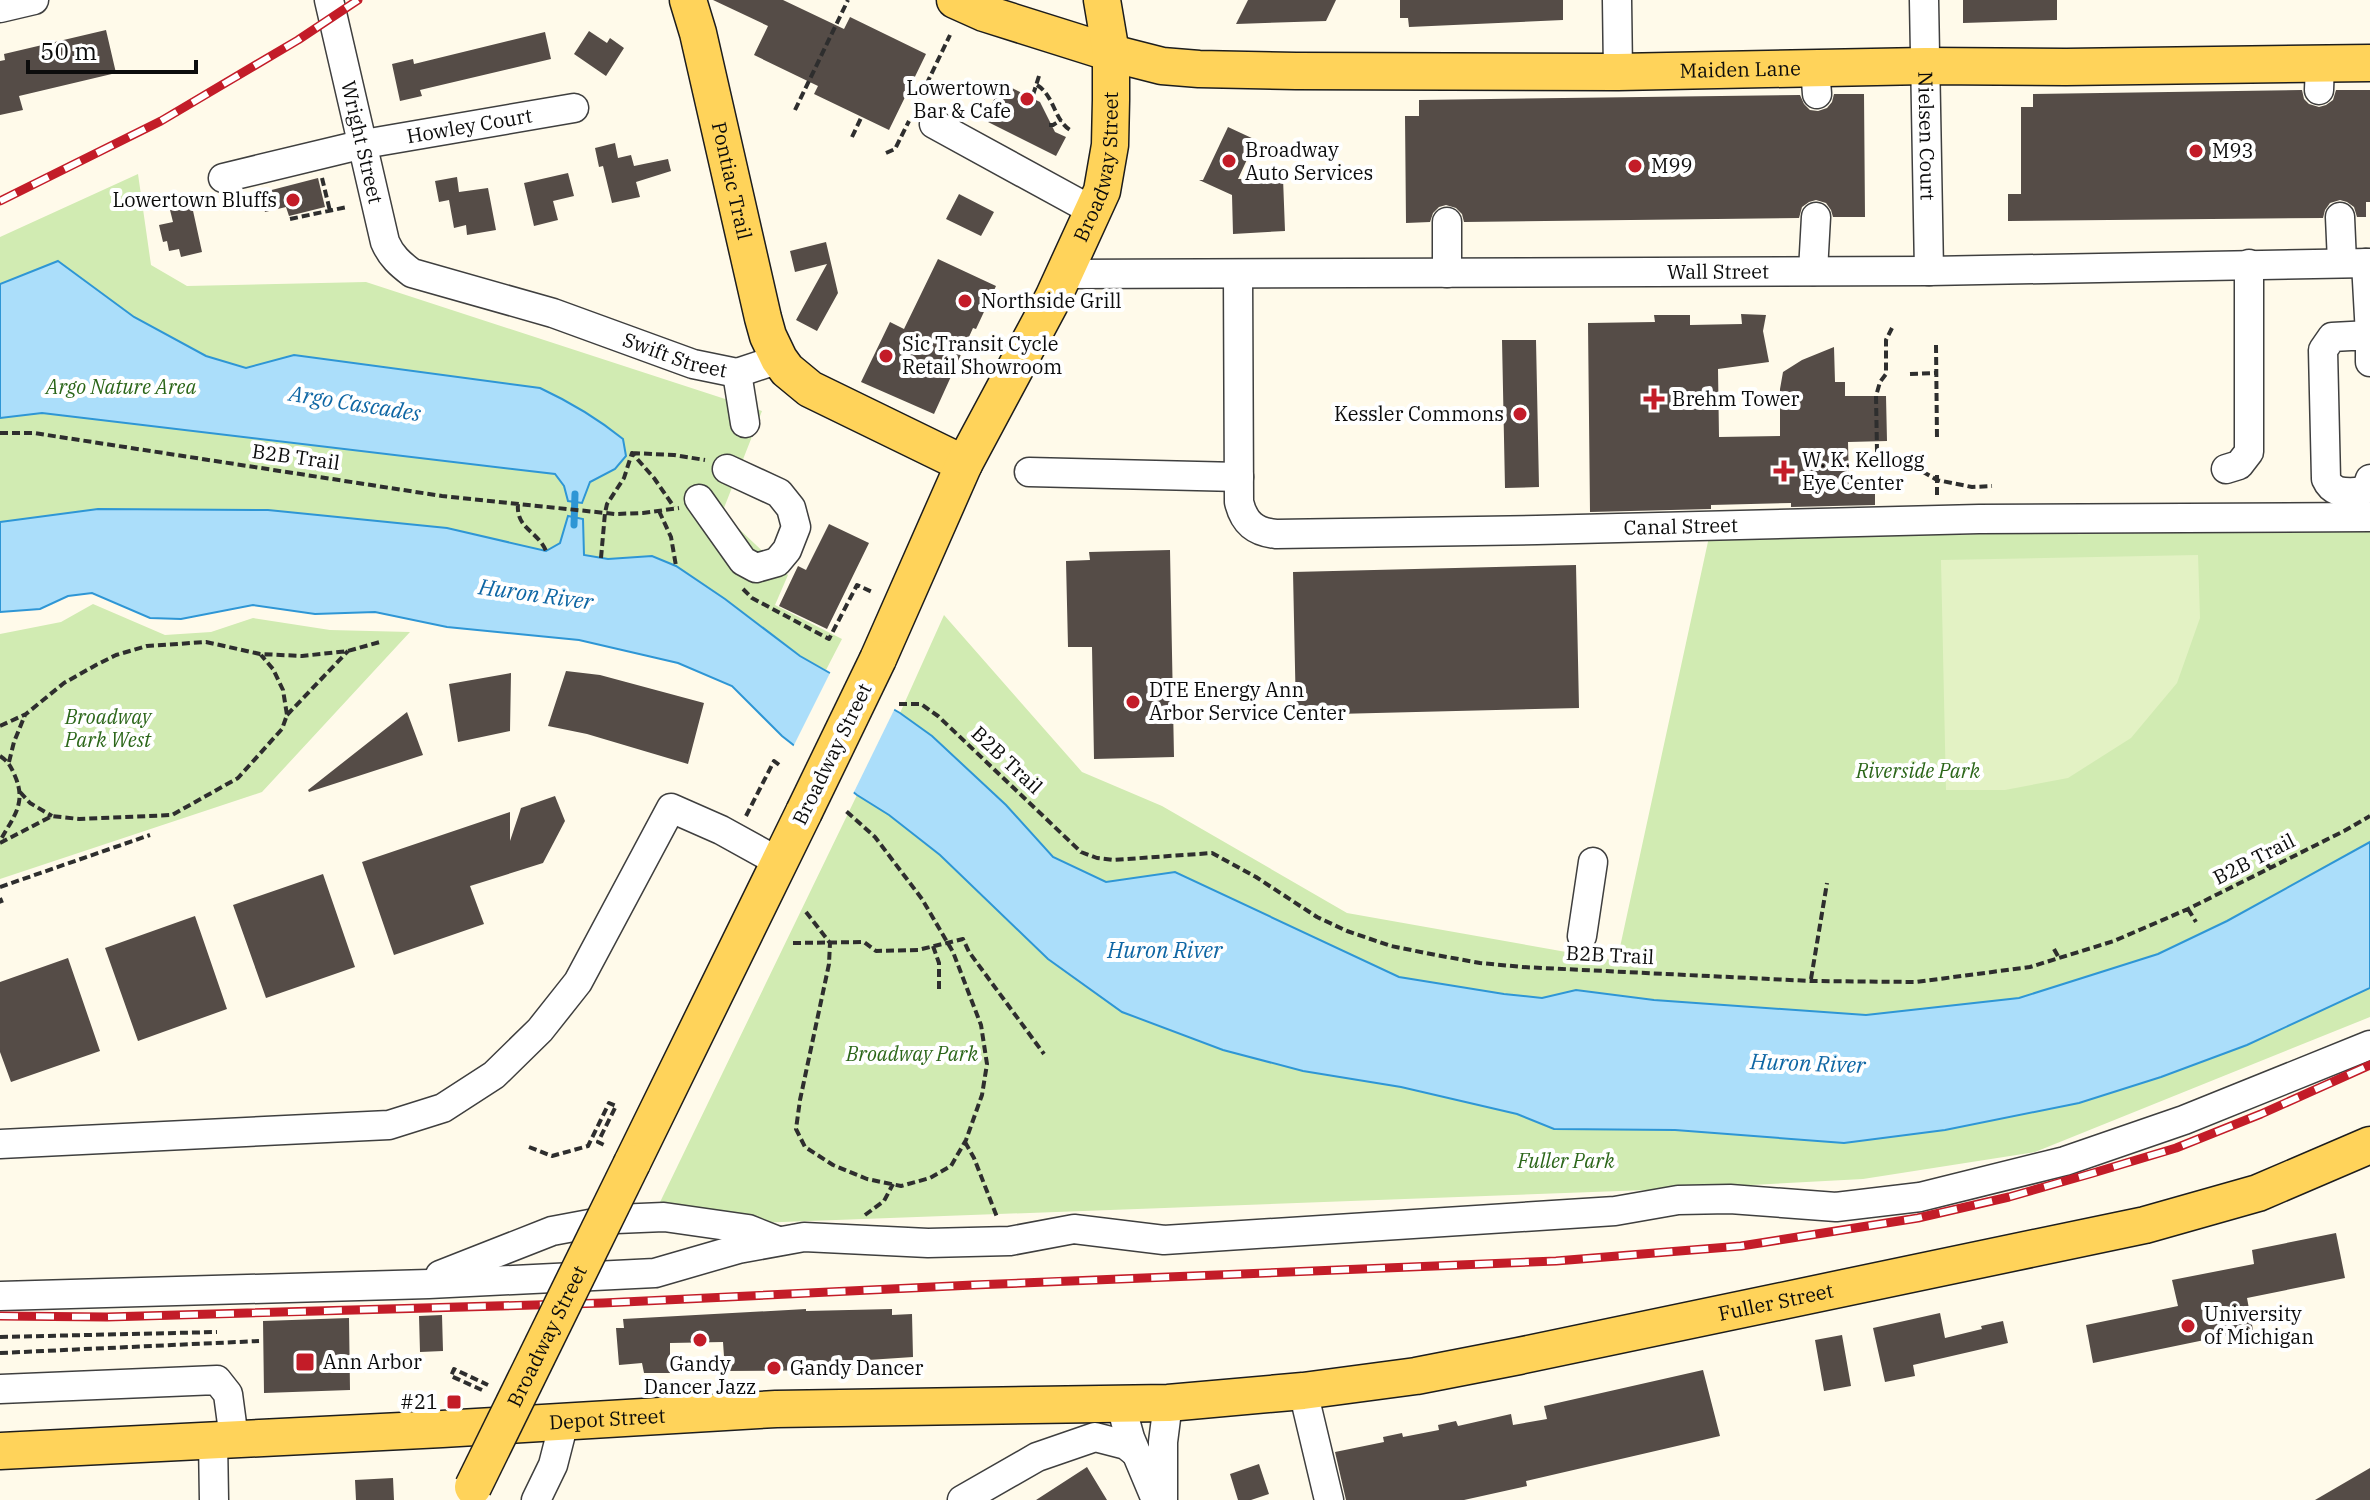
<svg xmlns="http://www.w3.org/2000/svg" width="2370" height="1500" viewBox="0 0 2370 1500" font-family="'IBM Plex Serif',serif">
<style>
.green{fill:#d1ebb2}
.pitch{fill:#e3f2c4}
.water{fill:#abdefa;stroke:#2e96d5;stroke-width:2}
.pier{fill:#fffaea}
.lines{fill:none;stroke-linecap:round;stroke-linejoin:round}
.stream{stroke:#2e96d5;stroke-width:7}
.building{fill:#554c47}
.minor-casing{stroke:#3f3f3f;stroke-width:31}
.major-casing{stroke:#1d1d1d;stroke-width:39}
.path{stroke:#2e2e2e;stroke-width:4;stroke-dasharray:8 4;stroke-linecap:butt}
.minor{stroke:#fff;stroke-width:28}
.major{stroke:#ffd35a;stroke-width:36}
.rail-casing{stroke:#c31c28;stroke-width:9}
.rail{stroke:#fff;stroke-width:6;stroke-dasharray:18;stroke-linecap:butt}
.major-bridge-casing{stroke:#1d1d1d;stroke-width:39;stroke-linecap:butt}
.major-bridge{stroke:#ffd35a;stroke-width:36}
.poi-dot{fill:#c31c28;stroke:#fff;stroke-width:3}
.labels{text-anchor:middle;stroke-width:8;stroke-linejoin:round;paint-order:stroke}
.street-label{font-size:20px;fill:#0c0c0c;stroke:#fff}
.poi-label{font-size:20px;fill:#0c0c0c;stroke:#fff;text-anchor:start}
.park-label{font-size:20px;font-style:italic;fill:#2b6619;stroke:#fff}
.water-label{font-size:22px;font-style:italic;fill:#0e66a4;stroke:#fff}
</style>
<rect width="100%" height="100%" fill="#fffaea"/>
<path class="green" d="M138,174l13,91 36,21 179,-4 396,129 -40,102 66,62 -13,30 67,34 -16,31 -26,-14 -148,-100 -45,3 -23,-4 -1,-36 -15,-3 -8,27 -14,8 -99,-23 -179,-18 -170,-1 -98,13v-285z
M2370,530v312l-143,79 -69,33 -139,44 -153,17 -212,-15 -78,-10 -34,8 -38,-4 -105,-17 -224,-105 -69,10 -53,-25 -47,-52 -74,-69 -32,-23 44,-98 138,157 80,34 185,107 270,48 92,-424z
M93,604l72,31 46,-3 42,-14 77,12 80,2 -148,160 -262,87v-245l61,-12z
M857,795l32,20 51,40 108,104 74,53 101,38 80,21 98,16 117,27 37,15 120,1 64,4 422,-57 86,-32 123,-57v29l-335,135 -172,27 -188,10 -1027,38z"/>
<path class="pitch" d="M2198,555l2,63 -23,65 -46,55 -63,40 -63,12h-59l-5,-230z"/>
<path class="water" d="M58,261l76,56 72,39 40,12 48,-13 246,33c30,14 57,30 83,51l3,17 -11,13 -25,13 -8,21 -14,-2 -4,-15 -9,-12 -513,-61 -42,5v-134z
M98,509l170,1 179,18 99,23 14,-8 8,-27 15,3 1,36 24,4 44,-3 24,10 49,33 75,57 100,57 32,23 74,69 47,52 53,25 69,-10 224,105 105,17 38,4 34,-8 78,10 212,15 153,-17 139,-44 69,-33 143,-79v146l-123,57 -86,32 -82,26 -134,27 -101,13 -169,-13 -121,-1 -37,-15 -116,-27 -98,-16 -80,-21 -101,-38 -74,-53 -108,-104 -51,-40 -32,-20 -75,-59 -50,-50 -54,-23 -99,-23 -132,-13 -72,-15 -60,2 -62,-9 -72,14 -31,-1 -58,-25 -24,3 -28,13 -40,3v-90z"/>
<path class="pier" d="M832,669l64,37 -44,90 -60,-47z"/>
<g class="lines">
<path class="stream" d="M574,525l1,-31"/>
</g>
<path class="building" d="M713,0h70l61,29 6,-12 76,37 -37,76 -75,-36 4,-8 -64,-31 14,-29z
M1248,0h88l-10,21 -90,3z
M1400,0h163v20l-154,7 -1,-9h-8z
M1963,0h94v20l-94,3z
M106,30l10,43 -97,23 4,14 -23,5v-54l5,-1 -1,-6z
M589,31l18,12 3,-5 14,10 -18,28 -32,-22z
M545,32l6,27 -131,31 2,6 -22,5 -8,-37 21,-5 1,5z
M1002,83l38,19 15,30 11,5 -10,19 -72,-36z
M2302,90l2,9 5,5 10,3 7,-2 7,-5 3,-10h34v112h-4v15h-9l-3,-10 -7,-5 -7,-2 -10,3 -5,7 -2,8 -315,3v-27h13v-87h12v-13z
M1834,94h30l1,123h-32l-2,-7 -5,-7 -10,-3 -7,2 -7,5 -3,11 -335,4 -2,-8 -6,-6 -10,-3 -7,2 -6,6 -3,9 -24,1 -1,-107h14v-16l381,-5 4,9 6,6 8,1 9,-3 5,-6z
M1228,127l28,13 -18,39 45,-1 2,53 -52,3 -1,-39 -33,-15h4z
M615,143l3,15 13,-3 3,11 34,-7 3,12 -35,11 4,15 -28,6 -9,-37 -4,1 -4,-19z
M568,173l6,23 -21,5 5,19 -24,6 -10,-43z
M457,177l2,15 29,-4 8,42 -29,5 -1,-10 -12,3 -5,-28 -10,2 -4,-21z
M318,178l7,29 -36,9 -3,-9 -21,5 -5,-19z
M959,194l35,18 -13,24 -35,-17z
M190,197l12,55 -21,5 -2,-8 -10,2 -2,-10 -4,1 -4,-17 14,-3 -5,-20z
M826,242l12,51 -21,38 -21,-11 31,-56 -32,8 -5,-21z
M938,259l58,27 -20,43 -3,-1 -39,86 -73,-32 29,-60 14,7z
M1741,314l25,1 -3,16 6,31 -51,7 1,68 61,-1v-47l3,-17 19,-12 32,-13 1,35h10v14h41l1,45 -39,1 1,44h26v19l-84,2v-4l-80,2v4l-121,3 -2,-189 67,-1 -1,-7h36v10l52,-1z
M1502,340h34l3,147 -34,1z
M829,524l40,19 -42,86 -48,-23 19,-40 8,4z
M1170,550l4,207 -80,2 -2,-112h-24l-2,-86 24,-1 -1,-8z
M1576,565l3,143 -283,7 -3,-143z
M566,671l34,4 104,28 -16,61 -101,-30 -39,-8z
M511,673l-1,58 -52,11 -9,-58z
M407,712l16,43 -114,37 -1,-2z
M555,796l10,25 -22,42 -73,23 14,38 -90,31 -32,-93 148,-50v29l11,-33z
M323,874l32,93 -89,31 -33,-93z
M195,916l32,93 -89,32 -33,-93z
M68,958l32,93 -89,31 -11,-30v-70z
M2336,1233l9,45 -98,20 6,32 -160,33 -7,-38 92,-19 -6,-26 82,-16 -2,-14z
M806,1309v2l86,-2v6l20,-1 1,43 -60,4v9l-128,1 -2,-29 -53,1v30h-26l-2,-10 -23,2 -3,-37h8l-1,-9z
M1940,1313l5,25 37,-9 -1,-3 22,-5 5,22 -95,22 2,11 -30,6 -12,-54z
M442,1315l1,36 -23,1 -1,-36z
M349,1318l1,72 -86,3 -1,-72z
M1842,1335l9,51 -27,5 -9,-51z
M1703,1370l17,66 -194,45 1,5 -63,14h-118l-11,-48 49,-10 -1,-5 19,-4 1,4 36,-7 -1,-5 18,-4 2,5 53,-12 2,11 34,-6 -3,-13z
M1259,1464l10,30 -18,6h-13l-8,-26z
M1087,1467l20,33h-71z
M2370,1468v32h-55z
M393,1478l1,22h-38l-1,-20z"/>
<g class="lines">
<defs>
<g id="minor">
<path id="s1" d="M329,0l56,242c6,14 15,22 27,31l141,40 140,51 44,9 42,-14"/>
<path d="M1617,0l1,72"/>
<path id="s2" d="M1924,0l5,271"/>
<path d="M0,8l34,-8"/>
<path d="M1815,68l2,26"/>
<path d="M2319,90l1,-26"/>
<path d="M934,124l159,87"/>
<path id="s3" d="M223,178l141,-34 210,-36"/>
<path d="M2340,217l2,45"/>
<path d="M2366,263l4,72"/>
<path d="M1813,271l3,-54"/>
<path d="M1447,273v-51"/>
<path id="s4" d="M1064,274l865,-3 441,-8"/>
<path id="s5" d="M1238,274l1,228c5,21 16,30 37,32l261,-4 442,-11 391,-2"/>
<path d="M2370,362v-27l-38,2 -9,13 3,129c7,16 20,13 35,13l7,-7 2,-6"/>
<path d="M737,373l8,50"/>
<path d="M2226,469l13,-4 10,-13v-188"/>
<path d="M1029,472l210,5"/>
<path d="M699,499l44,62 13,7 21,-6 10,-12 9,-23 -5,-19 -12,-15 -52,-24"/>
<path d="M1582,936l11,-74"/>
<path d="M0,1144l389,-19 54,-17 51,-33 46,-45 38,-48 93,-174 50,22 58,32"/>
<path d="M440,1275l112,-44 64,-12 48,-2 84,12 30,12"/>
<path d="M0,1296l429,-12 226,-11 83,-24 66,-12 124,6 82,-2 64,-12 90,11 451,-29 63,-11 52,-1 106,8 84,-10 145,-36 119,-41 186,-75"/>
<path d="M0,1389l217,-9 11,14 6,45"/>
<path d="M1303,1391l26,109"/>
<path d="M1120,1402l10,36 26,62"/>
<path d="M213,1440l1,60"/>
<path d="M536,1500l17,-35 11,-43"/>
<path d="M962,1500l75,-43 58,-20 31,8 10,8"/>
<path d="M1163,1500v-58l5,-39"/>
</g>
<g id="major">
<path id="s6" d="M688,0l10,33 65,285 5,18 11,23 8,11 23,19 154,75"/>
<path id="s7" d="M955,0l29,13 127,40 51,13 37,3 97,2 322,1 307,-6 141,1 304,-4"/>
<path id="s8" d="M878,659l86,-195 89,-166 49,-107 8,-46 1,-45v-47l-9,-53"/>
<path d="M632,1163l172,-351"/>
<path id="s9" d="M0,1451l442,-22 334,-20 392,-6 135,-12 113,-15 103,-20 626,-131 113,-32 112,-48"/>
</g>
</defs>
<use href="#minor" class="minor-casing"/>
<use href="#major" class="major-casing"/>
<path class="path" d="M1037,85c18,11 17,37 35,46
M1033,95l6,-19
M916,106l34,-71
M795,110l53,-110
M1049,125h4l8,-5
M852,137l9,-19
M886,153l9,-4 14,-28
M322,178l8,33
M290,219l57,-12
M1892,328l-6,12v34l-6,8 -4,14 1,55 8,10 9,5h19l24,14 35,7 20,-1
M1936,345l1,93
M1910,374l27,-1
M0,433h34l408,63 173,18 28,-1 36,-5
M632,453l42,2 31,5
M1937,475v22
M518,504c-2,25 19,26 28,47
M659,511l12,26 5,29
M601,558l4,-45 2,-9 17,-26 8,-25 22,25 20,29
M743,589l9,9 77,41 28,-54 15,7
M899,704h22l17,12 143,136 16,6 16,2 99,-7 44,24 61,40 30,14 44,15 45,9 44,8 42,4 289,14 105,1 114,-15 84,-26 74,-32 156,-78 26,-15
M287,715l61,-64
M0,726l26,-12 38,-31 32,-18 20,-10 31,-9 59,-4 54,12 42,2 46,-5 32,-9
M0,756c9,6 11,11 15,20 12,28 -2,41 -15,65
M9,762l5,-20 11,-27
M20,792l10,11 22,13
M746,816l28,-55 8,6
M0,843l52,-27 27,3 93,-4 66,-37 44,-49 5,-14 -4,-25 -10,-21 -12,-14
M2265,860l5,9
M0,887l150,-52
M0,898l2,5
M2188,909l8,13
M806,912l24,31 -1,21 -29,136 -4,29 9,18 28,18 34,14 34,7 29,-8 21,-12 15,-26 16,-45 5,-31 -6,-39 -28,-73 -31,-53 -47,-62 -29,-26
M793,943l71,-1 12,9 42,-1 45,-11 6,13 75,102
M933,946l6,17v28
M2054,949l5,9
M1811,979l16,-96
M965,1142l9,16 23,59
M529,1147l23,9 36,-10 21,-43 7,3 -18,36 6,3
M865,1215l19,-14 9,-17
M0,1337l217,-5
M0,1353l259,-12
M482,1390l-31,-14 3,-7 34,16"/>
<use href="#minor" class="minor"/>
<use href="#major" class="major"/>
<defs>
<path id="rail" d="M0,201l161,-80 137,-81 60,-40
M0,1316l107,1 496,-14 370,-18 583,-24 185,-15 177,-28 91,-21 84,-24 83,-25 85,-34 109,-49"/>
</defs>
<use href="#rail" class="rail-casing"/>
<use href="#rail" class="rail"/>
<defs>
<g id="major-bridge">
<path d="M804,812l74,-153"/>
<path id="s10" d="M473,1487l159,-324"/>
</g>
</defs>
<use href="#major-bridge" class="major-bridge-casing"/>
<use href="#major-bridge" class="major-bridge"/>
</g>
<g class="poi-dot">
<circle cx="1027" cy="99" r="8"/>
<circle cx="2196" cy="151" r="8"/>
<circle cx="1229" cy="161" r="8"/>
<circle cx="1635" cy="166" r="8"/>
<circle cx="293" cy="200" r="8"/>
<circle cx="965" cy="301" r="8"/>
<circle cx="886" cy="356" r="8"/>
<path d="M1650 387h8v8h8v8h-8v8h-8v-8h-8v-8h8z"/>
<circle cx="1520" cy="414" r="8"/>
<path d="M1780 459h8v8h8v8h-8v8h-8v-8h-8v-8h8z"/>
<circle cx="1133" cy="702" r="8"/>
<circle cx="2188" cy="1326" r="8"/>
<circle cx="700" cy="1340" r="8"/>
<rect x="295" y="1352" width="20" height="20" rx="4"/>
<circle cx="774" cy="1368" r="8"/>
<rect x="446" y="1394" width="16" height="16" rx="4"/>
</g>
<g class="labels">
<g class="street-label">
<text dy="7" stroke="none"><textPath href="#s7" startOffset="796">Maiden Lane</textPath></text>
<text dy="7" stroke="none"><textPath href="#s3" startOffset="252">Howley Court</textPath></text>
<text dy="7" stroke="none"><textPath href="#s2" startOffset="136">Nielsen Court</textPath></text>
<text dy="7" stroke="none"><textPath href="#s1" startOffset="146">Wright Street</textPath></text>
<text dy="7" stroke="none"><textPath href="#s8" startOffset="542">Broadway Street</textPath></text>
<text dy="7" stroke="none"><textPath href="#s6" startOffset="186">Pontiac Trail</textPath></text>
<text dy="7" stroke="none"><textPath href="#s4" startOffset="654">Wall Street</textPath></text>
<text dy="7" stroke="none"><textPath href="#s1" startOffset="566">Swift Street</textPath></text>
<text transform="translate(296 457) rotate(8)" y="7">B2B Trail</text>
<text dy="7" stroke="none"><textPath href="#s5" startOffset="686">Canal Street</textPath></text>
<text transform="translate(832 754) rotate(-64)" y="7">Broadway Street</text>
<text transform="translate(1007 760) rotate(43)" y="7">B2B Trail</text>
<text transform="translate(2254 859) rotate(-27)" y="7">B2B Trail</text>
<text transform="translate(1610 955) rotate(3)" y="7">B2B Trail</text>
<text dy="7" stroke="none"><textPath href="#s9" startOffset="1786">Fuller Street</textPath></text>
<text dy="7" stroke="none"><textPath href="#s10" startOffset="168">Broadway Street</textPath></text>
<text dy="7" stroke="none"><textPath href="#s9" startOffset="608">Depot Street</textPath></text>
</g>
<g class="poi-label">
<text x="1011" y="95" text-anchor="end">Lowertown<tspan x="1011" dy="23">Bar &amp; Cafe</tspan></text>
<text x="1245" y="157">Broadway<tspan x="1245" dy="23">Auto Services</tspan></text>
<text x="2212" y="158">M93</text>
<text x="1651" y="173">M99</text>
<text x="277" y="207" text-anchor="end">Lowertown Bluffs</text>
<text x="981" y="308">Northside Grill</text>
<text x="902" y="351">Sic Transit Cycle<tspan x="902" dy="23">Retail Showroom</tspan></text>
<text x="1672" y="406">Brehm Tower</text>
<text x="1504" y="421" text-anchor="end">Kessler Commons</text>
<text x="1802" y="467">W. K. Kellogg<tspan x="1802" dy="23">Eye Center</tspan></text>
<text x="1149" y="697">DTE Energy Ann<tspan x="1149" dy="23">Arbor Service Center</tspan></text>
<text x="2204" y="1321">University<tspan x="2204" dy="23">of Michigan</tspan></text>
<text x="323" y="1369">Ann Arbor</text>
<text x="700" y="1371" text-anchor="middle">Gandy<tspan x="700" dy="23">Dancer Jazz</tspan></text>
<text x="790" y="1375">Gandy Dancer</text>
<text x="438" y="1409" text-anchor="end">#21</text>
</g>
<g class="park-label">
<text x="121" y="394">Argo Nature Area</text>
<text x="108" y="724">Broadway<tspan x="108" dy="23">Park West</tspan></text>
<text x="1918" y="778">Riverside Park</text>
<text x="912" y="1061">Broadway Park</text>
<text x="1566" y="1168">Fuller Park</text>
</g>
<g class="water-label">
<text transform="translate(355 403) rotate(9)" y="8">Argo Cascades</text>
<text transform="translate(536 594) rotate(8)" y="8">Huron River</text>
<text x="1165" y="958">Huron River</text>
<text transform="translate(1808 1063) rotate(2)" y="8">Huron River</text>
</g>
</g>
<path d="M28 60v12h168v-12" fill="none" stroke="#0c0c0c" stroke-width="4"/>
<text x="40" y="60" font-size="24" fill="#0c0c0c" stroke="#ffffff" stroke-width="6" paint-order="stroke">50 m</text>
</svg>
